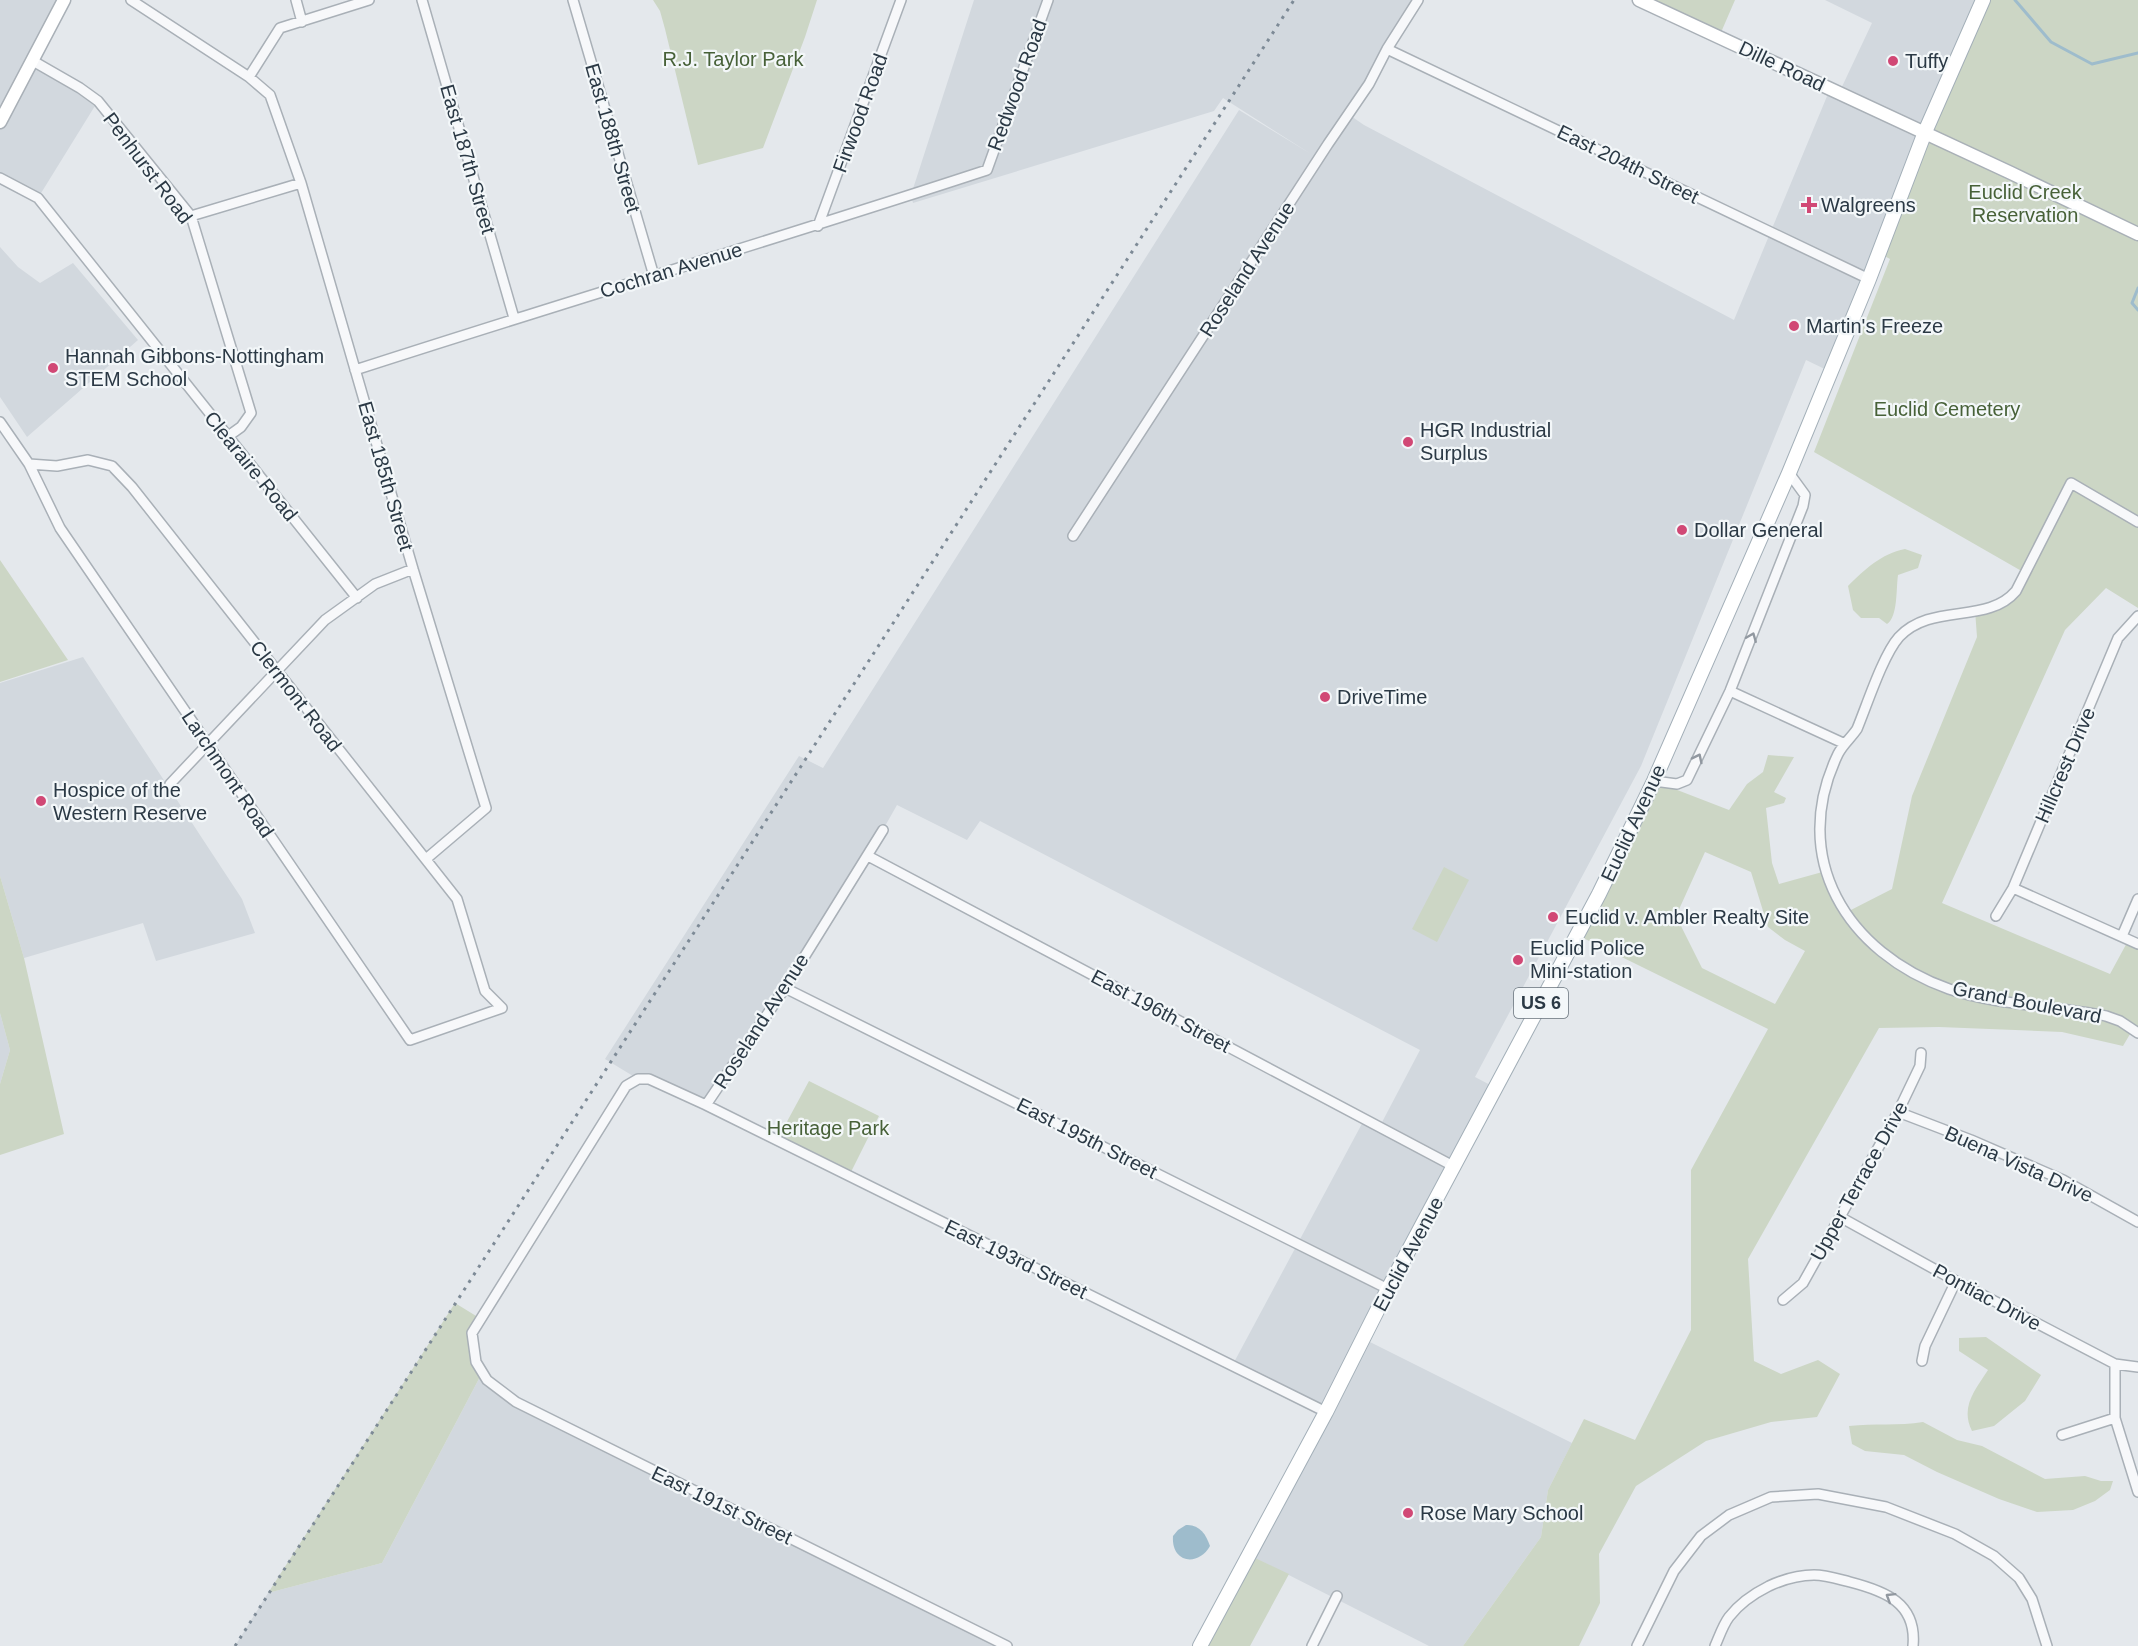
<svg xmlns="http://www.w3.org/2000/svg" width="2138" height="1646" viewBox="0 0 2138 1646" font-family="Arial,sans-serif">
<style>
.built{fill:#d2d8de}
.green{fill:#ccd6c5;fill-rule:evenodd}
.water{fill:#9ebccc}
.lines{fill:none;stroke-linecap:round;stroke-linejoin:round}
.stream{stroke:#9ebccc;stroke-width:3}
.street-casing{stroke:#a9b0b7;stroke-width:12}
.secondary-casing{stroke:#a9b0b7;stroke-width:15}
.primary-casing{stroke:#a3afb8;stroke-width:16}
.street{stroke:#f7f8fa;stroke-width:9}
.secondary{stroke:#fff;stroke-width:12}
.primary{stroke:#fff;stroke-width:14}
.rail{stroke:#7d8a96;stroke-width:3;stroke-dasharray:3 6;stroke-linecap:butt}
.oneway{stroke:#9198a0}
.poi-dot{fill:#d14875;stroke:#f3f7f9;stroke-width:2}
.labels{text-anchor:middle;stroke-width:4.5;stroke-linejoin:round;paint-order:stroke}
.shield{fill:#f3f7f9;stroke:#67727b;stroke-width:1.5}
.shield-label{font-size:18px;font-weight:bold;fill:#2b3945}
.park-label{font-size:20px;fill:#476138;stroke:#f3f7f9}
.poi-label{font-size:20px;fill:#2b3945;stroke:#f3f7f9;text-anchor:start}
.street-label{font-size:20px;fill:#2b3945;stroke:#f3f7f9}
</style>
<rect width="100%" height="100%" fill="#e4e8ec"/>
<path class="built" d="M0,0h64l-31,61 65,40 -60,97 -38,-20z
M974,0h444l-70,114 16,11 370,195 96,-231 9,4 33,-70 -47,-23h158l-152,372 -25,-12 -165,406 -166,311 21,11 -132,251 208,104 -24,47 -7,47 -78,109h-34l-180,-91 76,-143 -93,-46 133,-248 15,8 40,-76 -440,-229 -13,19 -70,-35 -29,51 -162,249 -68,-26 -33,-20 194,-303 24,12 416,-658 72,44 -88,-56 -9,13 -301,92 -2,-8z
M0,247l18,20 22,16 33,-20 65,77 -111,97 -27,-40z
M83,657l159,242 13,34 -99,28 -13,-38 -119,35 -24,-82v-193z
M0,1013l10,37 -10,34z
M482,1373l16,18 509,255h-772l33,-53 114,-30z"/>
<path class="green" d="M653,0h164l-12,37 -42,111 -65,17 -33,-136 -5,-18z
M1651,0h84l-16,37z
M1983,0h155v608l-32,-20 -41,42 -123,273 168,71 19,-35 9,5v89l-5,-4 -10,17 -61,-14 -123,-5 -60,1 -131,231 6,102 27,13 37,-14 22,14 -23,43 -46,5 -65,19 -70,45 -37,68 1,49 -21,43h-116l78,-109 7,-47 36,-71 51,21 56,-110v-160l77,-141 -191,-94 77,-154 75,29 18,-26 16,-12 5,-17 26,2 -20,35 12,6 -2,5 -18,5 6,55 7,21 47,-13 19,42 47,-24 20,-93 65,-159 -2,-27 28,-7 22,-30 -211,-121 76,-193 -11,-6zM1705,852l46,20 17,55 17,13 20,11 -30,53 -73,-36 -26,-52z
M1905,549l17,6 -4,13 -20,7c-2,14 0,42 -11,49l-8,-6h-18l-8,-8 -5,-24c17,-17 33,-32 57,-37z
M0,560l68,100 -68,22z
M1444,867l25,13 -32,62 -25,-13z
M0,876l24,82 40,176 -64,21v-71l10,-34 -10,-37z
M809,1081l70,35 -30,60 -72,-36z
M455,1303l26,16 -9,14 10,40 -100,190 -114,30z
M1986,1337l55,38 -16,26 -31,25 -22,5c-12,-24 3,-41 16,-61l-29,-19v-13z
M1923,1422l34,18 25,6 63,33 40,-3 16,5h12l-3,9 -15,11 -22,9 -36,2 -38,-13 -62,-27 -33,-17 -39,-4 -13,-7 -3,-18c25,-3 50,0 74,-4z
M1249,1555l40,19 -39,72h-50z"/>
<path class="water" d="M1186,1525c13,-1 20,9 24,21 -12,21 -39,17 -37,-10l5,-6z"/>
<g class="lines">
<path class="stream" d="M2015,0l36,42 41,22 46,-11
M2138,288l-6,15 6,7"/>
<defs>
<path id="street" d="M131,0l118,77 21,18 31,88 112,386 73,239 -60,51
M296,0l6,22
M422,0l92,318
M573,0l81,276
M1387,49l482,230
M33,61l47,27 18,13 93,115 60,197 -10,14 -14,10
M249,77l31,-49 89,-28
M0,178l38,20 319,400
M191,216l110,-33
M818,226l83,-226
M355,370c210,-68 422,-131 632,-200l61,-170
M0,422l29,42 31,64 350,512 92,-32 -17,-17 -28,-92 -325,-412 -20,-21 -24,-6 -31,6 -28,-2
M2138,522l-67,-39 -55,108c-29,34 -84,11 -117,46 -16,18 -32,68 -42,92 -6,9 -14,15 -19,25 -50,104 9,199 111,235 50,17 106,16 157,27l14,5 18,12
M1073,536l255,-392 41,-60 18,-35 31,-49
M1730,691l113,52
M1654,781l23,3 10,-4 43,-89 73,-185 2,-11 -16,-22
M170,784l155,-164 50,-36 38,-15
M868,856l587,311
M2013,888l125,56
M1996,916l17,-28 105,-250 20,-22
M2122,936l16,-37
M785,988l603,301
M706,1105l79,-117 98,-158
M1898,1112l73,28 92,40 75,42
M1840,1217l116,64 159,83 23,3
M1783,1300l20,-17 37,-66 58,-105 22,-46 1,-13
M1922,1361l3,-15 31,-65
M2115,1364v54l23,74
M2062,1435l53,-17
M1007,1646l-491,-244 -29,-22 -11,-18 -4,-29 154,-247 12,-7h11l57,26 620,307
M1312,1646l25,-50
M1637,1646l37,-75 27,-35 28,-21 42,-18 47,-3 68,13 69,27 39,22 25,22 13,21 15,47
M1715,1646c4,-9 8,-21 14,-29 10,-13 26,-24 40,-31 13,-6 31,-11 45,-11 12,0 24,4 36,7 35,9 67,21 63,64"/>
<path id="secondary" d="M1639,0l372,173 127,61
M0,122l64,-122"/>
<path id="primary" d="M1200,1646l126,-234 62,-123 211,-395 55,-113 135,-308 80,-194 56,-147 58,-132"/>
</defs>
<use href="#street" class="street-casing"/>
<use href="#secondary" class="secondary-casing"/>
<use href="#primary" class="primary-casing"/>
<use href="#street" class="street"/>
<use href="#secondary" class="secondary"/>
<use href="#primary" class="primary"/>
<path class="rail" d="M235,1646l1059,-1646"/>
</g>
<defs><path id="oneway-chevron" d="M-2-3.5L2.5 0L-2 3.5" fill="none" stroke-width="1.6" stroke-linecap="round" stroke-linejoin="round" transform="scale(1.5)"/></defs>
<g class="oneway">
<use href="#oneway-chevron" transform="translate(1752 637) rotate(-68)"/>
<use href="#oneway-chevron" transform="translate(1698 758) rotate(-64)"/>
<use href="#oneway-chevron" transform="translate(1890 1597) rotate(-148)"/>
</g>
<g class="poi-dot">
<circle cx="1893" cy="61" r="6"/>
<path d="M1806 196h6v6h6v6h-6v6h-6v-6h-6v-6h6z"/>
<circle cx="1794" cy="326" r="6"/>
<circle cx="53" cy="368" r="6"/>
<circle cx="1408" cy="442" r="6"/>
<circle cx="1682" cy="530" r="6"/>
<circle cx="1325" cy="697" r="6"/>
<circle cx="41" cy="801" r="6"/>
<circle cx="1553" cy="917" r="6"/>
<circle cx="1518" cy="960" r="6"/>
<circle cx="1408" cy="1513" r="6"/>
</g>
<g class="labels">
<rect class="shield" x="1514" y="988" width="54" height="30" rx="4.5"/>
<g class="shield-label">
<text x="1541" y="1009">US 6</text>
</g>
<g class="park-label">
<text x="733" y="66">R.J. Taylor Park</text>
<text x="2025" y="199">Euclid Creek<tspan x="2025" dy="23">Reservation</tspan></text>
<text x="1947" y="416">Euclid Cemetery</text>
<text x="828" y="1135">Heritage Park</text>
</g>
<g class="poi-label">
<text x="1905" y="68">Tuffy</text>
<text x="1821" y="212">Walgreens</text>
<text x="1806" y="333">Martin's Freeze</text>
<text x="65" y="363">Hannah Gibbons-Nottingham<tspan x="65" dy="23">STEM School</tspan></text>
<text x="1420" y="437">HGR Industrial<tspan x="1420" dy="23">Surplus</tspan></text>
<text x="1694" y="537">Dollar General</text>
<text x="1337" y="704">DriveTime</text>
<text x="53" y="797">Hospice of the<tspan x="53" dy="23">Western Reserve</tspan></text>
<text x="1565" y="924">Euclid v. Ambler Realty Site</text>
<text x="1530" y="955">Euclid Police<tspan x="1530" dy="23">Mini-station</tspan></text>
<text x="1420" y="1520">Rose Mary School</text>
</g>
<g class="street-label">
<text transform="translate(1782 66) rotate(25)" y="7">Dille Road</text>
<text transform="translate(1017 85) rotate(-70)" y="7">Redwood Road</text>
<text transform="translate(860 113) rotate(-70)" y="7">Firwood Road</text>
<text transform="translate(613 138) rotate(74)" y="7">East 188th Street</text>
<text transform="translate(468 159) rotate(74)" y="7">East 187th Street</text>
<text transform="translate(1628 164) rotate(26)" y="7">East 204th Street</text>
<text transform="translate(148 168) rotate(53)" y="7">Penhurst Road</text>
<text transform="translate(1247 269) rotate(-57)" y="7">Roseland Avenue</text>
<text transform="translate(671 270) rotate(-17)" y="7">Cochran Avenue</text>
<text transform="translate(251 466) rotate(51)" y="7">Clearaire Road</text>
<text transform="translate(386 476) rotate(74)" y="7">East 185th Street</text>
<text transform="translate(296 696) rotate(52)" y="7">Clermont Road</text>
<text transform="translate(2065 765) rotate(-67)" y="7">Hillcrest Drive</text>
<text transform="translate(228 774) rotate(56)" y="7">Larchmont Road</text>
<text transform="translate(1633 823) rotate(-65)" y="7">Euclid Avenue</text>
<text transform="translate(2027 1002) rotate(11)" y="7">Grand Boulevard</text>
<text transform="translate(1161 1011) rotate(28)" y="7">East 196th Street</text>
<text transform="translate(761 1021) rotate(-57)" y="7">Roseland Avenue</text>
<text transform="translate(1087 1138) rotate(27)" y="7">East 195th Street</text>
<text transform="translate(2019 1164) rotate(24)" y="7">Buena Vista Drive</text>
<text transform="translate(1859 1181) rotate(-61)" y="7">Upper Terrace Drive</text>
<text transform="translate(1408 1254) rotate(-62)" y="7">Euclid Avenue</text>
<text transform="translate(1016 1259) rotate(26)" y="7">East 193rd Street</text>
<text transform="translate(1987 1297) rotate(28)" y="7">Pontiac Drive</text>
<text transform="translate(722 1505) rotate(26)" y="7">East 191st Street</text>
</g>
</g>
</svg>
